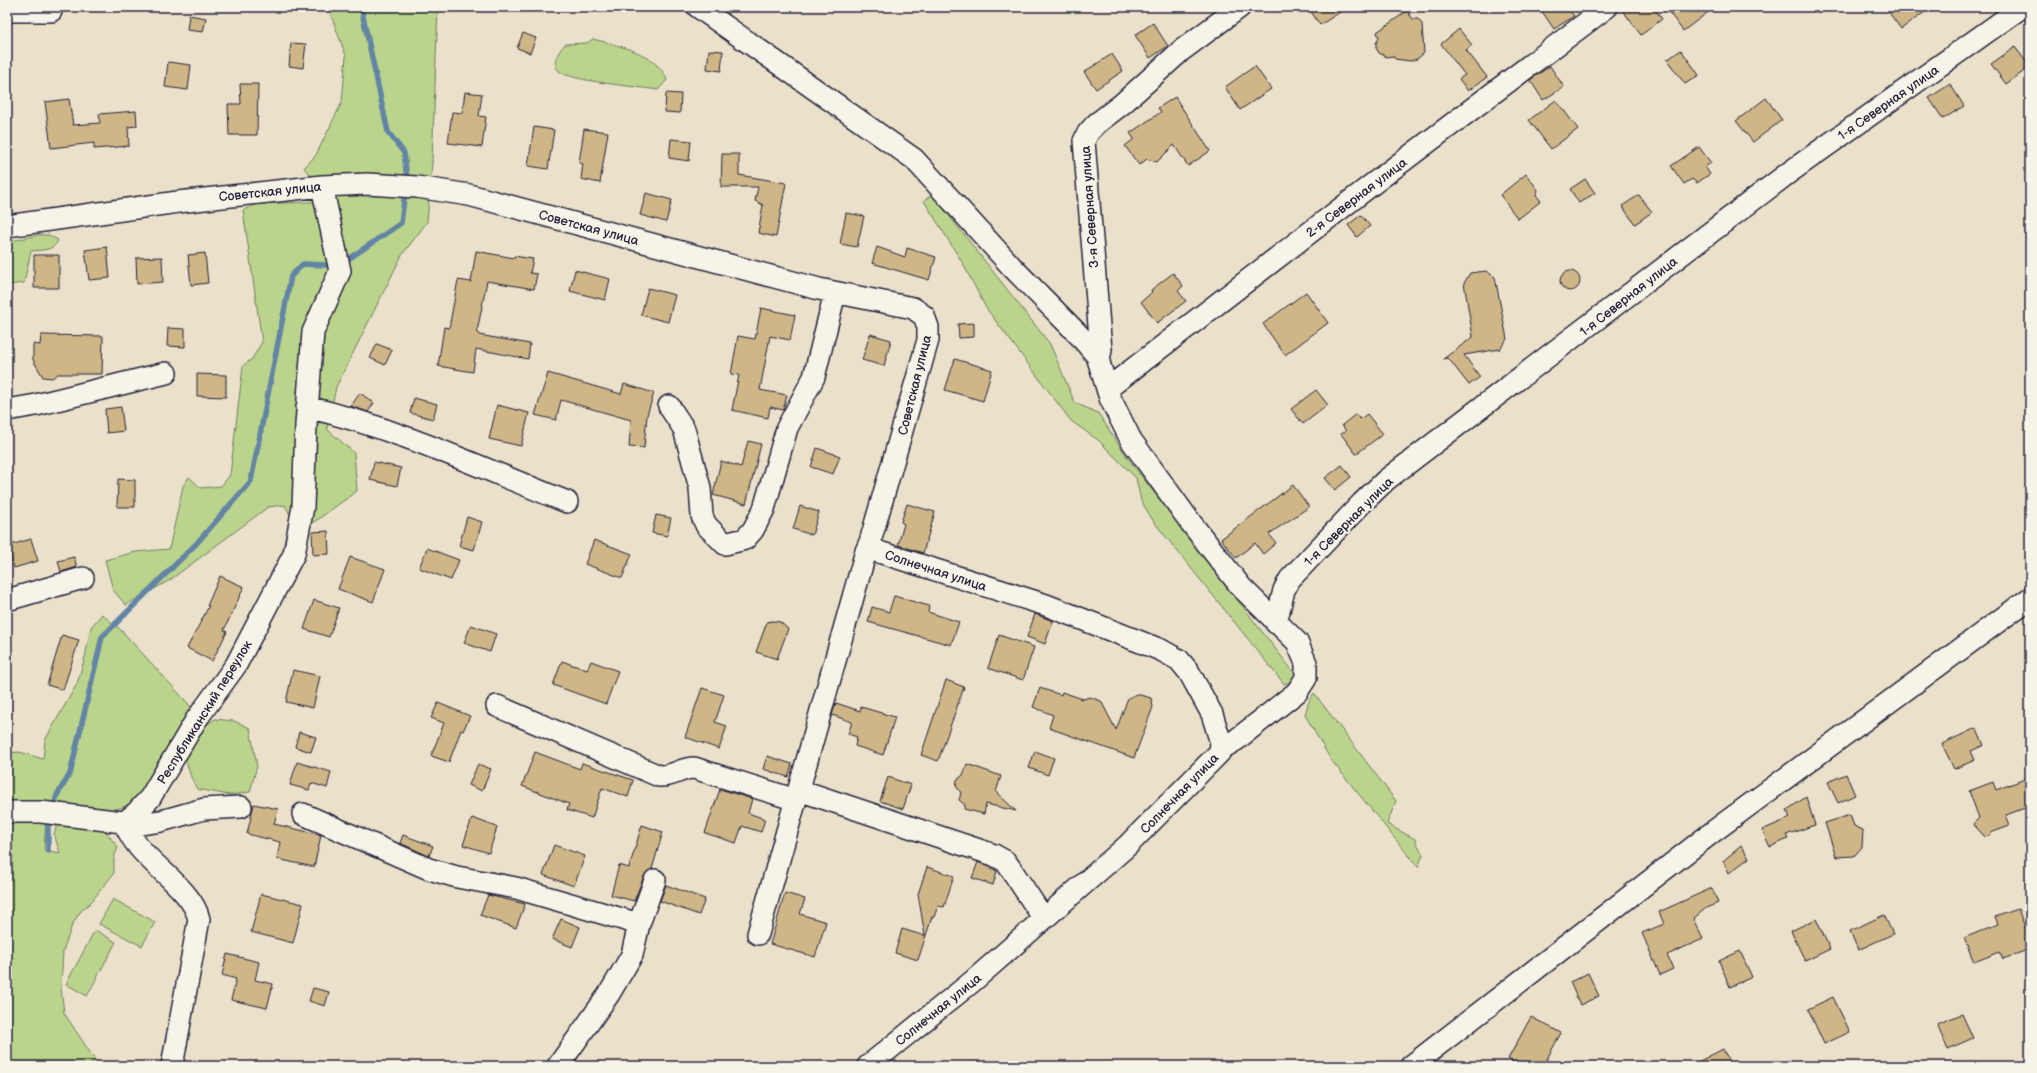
<svg xmlns="http://www.w3.org/2000/svg" width="2037" height="1073" viewBox="0 0 2037 1073" font-family="'Balsamiq Sans',sans-serif">
<style>
.green{fill:#bbd48b;stroke:#6e7b63}
.lines{fill:none;stroke-linecap:round;stroke-linejoin:round}
.stream{stroke:#6285a5;stroke-width:5.5}
.building{fill:#cfb686;stroke:#22223b}
.minor-casing{stroke:#22223b;stroke-width:24}
.minor{stroke:#f7f3e8;stroke-width:21}
.labels{text-anchor:middle;stroke-width:4;stroke-linejoin:round;paint-order:stroke}
.street-label{font-size:13px;fill:#22223b;stroke:#f7f3e8}
</style>
<rect width="100%" height="100%" fill="#ebe1cb"/>
<filter id="ink" filterUnits="userSpaceOnUse"><feTurbulence type="fractalNoise" baseFrequency=".025" numOctaves="2"/><feDisplacementMap in="SourceGraphic" scale="8" xChannelSelector="R" yChannelSelector="G"/><feConvolveMatrix kernelMatrix="1 2 1 2 8 2 1 2 1" color-interpolation-filters="sRGB"/></filter>
<g filter="url(#ink)">
<path class="green" d="M328,7h110l-6,156 -5,59 -25,33 -66,132 -9,42 27,24 3,38 -47,34 -13,3 -12,-23 -17,2 -98,73 -44,25 -13,-15 -8,-30 30,-8 34,-3 14,-63 6,-9 12,11 20,-2 9,-11 13,-109 9,-7 10,-17 -19,-132 15,-6 75,-3 -29,-33 12,-13 26,-53 4,-46z
M593,39c26,7 63,13 74,41l-9,10c-18,-3 -89,-9 -99,-19 -9,-9 1,-21 6,-27l22,-1z
M932,194l118,150 25,59 23,10 31,47 166,214 -5,8 -6,2 -130,-162 -13,-21 -5,-23 -38,-38 -27,-19 -85,-113 -24,-46 -38,-61z
M38,235h11l9,5c-3,11 -17,10 -27,11l-7,32 -17,2v-43z
M102,614l20,17 72,79c-15,25 -39,75 -60,92 -23,17 -97,5 -127,3v-52l13,-1 23,7 2,-19 32,-56 8,-27 6,-30z
M1314,693l82,108 -9,23 28,15 8,16 -5,12 -87,-107 -26,-45 4,-14z
M215,719l19,2 16,7 7,38 -7,26 -21,3 -32,-6 -6,-12 -6,-19 15,-29z
M46,820l-2,30 16,3 -6,-19 4,-13 44,6 16,20 -4,11v15l-23,29 -11,10 -8,13 -9,26 -2,36 3,26 35,53h-92v-244z
M113,899l42,23 -13,24 -43,-22z
M95,930l21,12 -29,54 -21,-12z"/>
<g class="lines">
<path class="stream" d="M361,7l27,125 16,21 3,26
M350,258l51,-35 4,-31
M53,809l4,-14 13,-21 32,-137 94,-93 55,-63 40,-205 12,-12 23,1
M48,851v-28l2,-5"/>
</g>
<path class="building" d="M1308,7h40l-28,18z
M1539,7h28l7,9 -20,13z
M1620,7h33l9,12 -21,16z
M1665,7h50l-32,24z
M1885,7h47l-31,22z
M1407,11l6,8h5l4,5 2,29 -7,6 -7,2 -15,-2 -2,-3 -6,1 -8,-4 -3,-5v-5l3,-5 -2,-6z
M189,15l17,3 -3,14 -16,-2z
M1153,23l15,23 -18,12 -15,-23z
M1459,29l13,16 -6,5 21,27 -19,14 -9,-12 6,-4 -24,-31z
M523,33l13,5 -6,15 -13,-5z
M291,43l15,1 -3,24 -14,-2z
M2015,47l15,20 -24,17 -15,-20z
M709,50l14,1 -2,20 -14,-2z
M1681,50l18,25 -14,9 -18,-24z
M1112,54l11,17 -27,18 -12,-17z
M168,62l23,3 -3,25 -23,-3z
M1255,66l16,23 -31,21 -15,-23z
M1550,66l14,21 -21,13 -13,-20z
M240,84h18l-1,51h-28l-1,-31h13z
M1950,84l14,22 -21,13 -14,-21z
M465,92l17,2 -3,22 7,1 -4,30 -34,-4 4,-31 10,1z
M666,93l15,1 -1,19 -15,-1z
M1175,97l35,54 -22,15 -14,-21 -17,17 -10,-3 -8,6 -14,-19 9,-7 -4,-6 31,-21 -3,-4z
M1766,98l16,22 -29,22 -17,-21z
M69,99l4,26 27,-2 -1,-9 37,-3 1,15 -9,1 1,19 -35,3v-6l-43,5 -6,-46z
M1556,100l22,29 -27,20 -22,-29z
M534,127l20,3 -6,39 -20,-3z
M584,129l24,3 -8,51 -19,-4 2,-15 -4,-1z
M671,139l20,2 -2,20 -20,-3z
M1699,147l12,16 -6,4 5,7 -13,9 -5,-4 -8,5 -13,-18z
M722,154h17v21l47,8 -10,54 -18,-4 5,-28 -8,-4 3,-14h-37z
M1526,174l12,16 -2,5 5,6 -23,18 -18,-24z
M1585,179l10,14 -16,10 -9,-14z
M646,193l26,7 -6,22 -26,-7z
M1639,195l13,17 -17,12 -13,-18z
M846,213l18,3 -7,31 -17,-3z
M1361,215l9,11 -13,11 -9,-12z
M107,247l3,31 -21,2 -4,-30z
M877,247l28,10 2,-9 29,9 -7,23 -57,-17z
M476,251l38,7v-2l19,3 -3,14 7,1 -3,15 -47,-8 -10,51 2,1v2l51,9 -2,15 -52,-10 -3,23 -35,-6 6,-39 5,1 9,-48 13,2z
M205,253l3,30 -17,2 -3,-30z
M34,255h25v33h-25z
M162,257l1,25 -26,2 -1,-26z
M575,270l35,9 -5,21 -35,-9z
M1486,271l9,6 12,62 -7,10 -36,6 16,22 -11,8 -21,-27 -5,1 30,-22 -9,-54 6,-10z
M1560 281a10 10 0 1 1 20 0a10 10 0 1 1-20 0Z
M1173,273l10,13 -5,5 8,10 -29,22 -16,-21 11,-10 -1,-2z
M648,288l27,7 -7,27 -27,-7z
M1306,292l22,31 -43,32 -22,-31z
M761,308l34,7 -5,25 -20,-4 -10,54 27,5 -4,15 -13,-3 -2,11 -36,-8 7,-35 -8,-1 7,-38 17,3z
M974,323v14l-15,1 -1,-14z
M168,328l17,1v18l-18,-1z
M870,334l21,6 -7,26 -22,-6z
M41,335l62,1 -1,38h-44l-6,4 -9,-1 -10,-17v-16l7,1z
M377,344l15,6 -7,15 -15,-7z
M955,359l37,11 -9,31 -38,-11z
M548,373l73,21 3,-10 30,9 -7,22 -3,33 -15,-1 2,-27 -70,-20 -5,20 -21,-5z
M197,374l29,1v22l-29,-1z
M1316,390l12,15 -25,19 -12,-15z
M360,393l14,10 -6,9 -17,-6z
M414,398l23,6 -4,15 -23,-6z
M497,405l32,8 -8,33 -32,-7z
M121,407l3,24 -17,2 -2,-24z
M1356,414l4,5 7,-5 16,20 -27,20 -15,-20 5,-3 -4,-6z
M748,441l13,3 -15,60 -33,-9 8,-34 20,6z
M817,448l23,8 -7,18 -22,-7z
M374,462l27,6 -4,18 -27,-6z
M1342,465l9,12 -16,13 -10,-12z
M118,479l17,1v27h-18z
M1293,485l16,22 -40,27 7,9 -13,11 -8,-11 -19,15 -15,-19z
M907,504l28,8 -12,41 -25,-8 6,-21 -3,-2z
M800,506l19,6 -7,23 -19,-6z
M656,515l15,3 -4,18 -15,-3z
M467,517l15,5 -8,28 -15,-4z
M328,531l1,23 -16,1 -1,-23z
M31,539l7,22 -24,7 -6,-22z
M594,540l38,14 -10,24 -37,-14z
M427,548l32,12 -8,20 -32,-12z
M74,557l3,10 -16,5 -3,-11z
M350,557l35,12 -12,33 -35,-13z
M220,576l24,11 -20,43 3,2 -15,29 -25,-13 22,-42h-2z
M894,596l35,10 -1,6 31,10 -8,23 -83,-23 4,-15 17,5z
M314,600l25,8 -10,29 -25,-8z
M1035,614l18,7 -8,23 -18,-7z
M773,621l7,1 8,7 -11,30 -21,-7 11,-30z
M471,625l25,9 -6,18 -26,-9z
M62,635l17,5 -16,50 -16,-5z
M999,635l35,12 -11,33 -35,-12z
M562,661l25,9 4,-9 27,10 -12,33 -53,-19z
M293,670l27,6 -7,32 -27,-6z
M946,680l18,7 -26,74 -17,-6z
M702,688l22,7 -9,27 12,4 -8,23 -34,-12z
M1040,688l21,7 1,-3 21,7 7,-2 11,4 15,29 12,-32 9,-4 14,4 2,9 -19,51 -85,-30 4,-13 -20,-8z
M438,703l32,13 -7,15 -2,-1 -12,32 -18,-6 13,-33 -13,-5z
M836,703l24,8 1,-4 34,10 -12,38 -28,-9 2,-9 -9,-3 4,-12 -20,-7z
M1976,728l8,17 -13,6 4,9 -21,9 -12,-25z
M299,732l17,5 -5,15 -16,-5z
M1035,751l19,7 -6,17 -19,-7z
M535,752l45,17 2,-6 51,17 -5,17 -26,-9 -10,30 -25,-8 2,-6 -47,-18z
M767,756l25,8 -4,13 -25,-8z
M297,762l34,10 -4,16 -16,-5 -2,7 -19,-5z
M478,764l13,5 -9,22 -13,-6z
M967,764l34,12 -5,16 20,19 -30,-7 -2,10 -20,-5 1,-4 -6,-5 2,-7 -5,-7 1,-6 6,-5z
M1846,774l9,21 -17,8 -10,-21z
M888,777l23,8 -8,24 -23,-8z
M2030,777v29l-24,9 4,10 -17,6 -7,7 -13,-14 6,-6 -10,-27 24,-9 3,8z
M720,789l32,10 -4,14 17,6 -4,13 -19,-6 -6,17 -31,-10z
M1806,797l9,28 -29,10 2,4 -18,8 -8,-17 28,-12 -3,-8z
M254,804l24,5 -4,15 47,11 -7,32 -37,-8 3,-17 -33,-8z
M1850,815l4,11 9,4 -1,17 -8,9 -18,1 -11,-34z
M472,818l25,9 -8,26 -26,-8z
M642,825l21,7 -11,37 -8,7 -10,25 -23,-6 8,-30 10,3z
M403,835l30,11 -4,10 -29,-13z
M554,845l31,11 -11,30 -31,-11z
M1741,846l8,12 -20,15 -6,-12z
M978,862l19,9 -4,14 -21,-7z
M927,867l27,9 -10,31 -6,-1 -4,11h-2l-14,43 -23,-7 7,-24 23,7 -7,-42z
M666,885l39,14 -6,16 -39,-14z
M1712,888l6,15 -12,5 -13,11 10,20 -36,16 6,14 -13,6 -18,-42 22,-9 -5,-12z
M785,893l20,6 -5,15 26,8 -11,35 -45,-13z
M261,894l42,10 -10,39 -42,-11z
M488,895l37,9 -9,24 -36,-13z
M2018,909l12,31v9l-27,10 -3,-7 -26,10 -10,-24 34,-14 -3,-7z
M1884,915l9,19 -35,16 -8,-19z
M561,919l19,8 -8,20 -20,-8z
M1816,919l14,30 -25,12 -14,-30z
M1740,951l12,26 -22,10 -11,-26z
M227,954l32,8 -4,18 18,4 -6,24 -36,-8 5,-21 -14,-4z
M1588,973l11,23 -19,9 -10,-23z
M313,988l16,4 -4,14 -16,-5z
M1833,997l17,35 -26,12 -16,-35z
M1962,1014l11,24 -25,11 -11,-25z
M1531,1017l30,16 -18,33h-22l-13,-7z
M1723,1049l8,17h-41z"/>
<g class="lines">
<defs>
<path id="minor" d="M698,7l216,152 98,108 66,67 19,22 13,42 21,42 60,83 50,64 56,55 9,21v15l-9,14 -61,48 -15,9
M7,11h44
M7,226l171,-24 144,-16 45,-2 50,3 52,8 350,94 94,19 11,8 4,11v13l-58,202 3,6 6,4 167,53 115,45 18,10 10,12 23,42 9,29 -1,9 -93,94 -154,135 -105,85
M1099,360l2,-10 -17,-209 4,-8 8,-9 26,-20 60,-54 58,-43
M1107,389l263,-203 237,-179
M669,406l15,23 16,59 2,28 4,9 19,19 20,-5 8,-9 11,-21 23,-81 27,-51 21,-84
M307,407c90,21 174,61 260,95
M7,410l29,-5 130,-32
M7,600l76,-22
M1276,623l8,-33 6,-11 72,-76 24,-23 401,-306 235,-167
M497,706l162,70c15,1 21,-8 35,-8l102,32
M799,790l195,65 11,6 6,8 33,50
M7,812h34l98,12 22,-3 43,-12 37,-2
M303,814l126,55 28,8 59,11 123,36
M124,823l13,-11 13,-14 46,-78 40,-55 58,-111 9,-47 3,-82 7,-93 27,-61 -18,-85
M124,823c4,8 8,16 14,23 17,22 55,46 61,73l-27,147
M758,934l108,-383 4,-9
M558,1066l51,-72 23,-39 7,-31 16,-44
M1411,1066l303,-235 316,-233"/>
</defs>
<use href="#minor" class="minor-casing"/>
<use href="#minor" class="minor"/>
</g>
</g>
<g class="labels">
<g class="street-label">
<text transform="translate(1888 102) rotate(-35)" y="5">1-я Северная улица</text>
<text transform="translate(270 191) rotate(-6)" y="5">Советская улица</text>
<text transform="translate(1356 197) rotate(-37)" y="5">2-я Северная улица</text>
<text transform="translate(1089 207) rotate(-94)" y="5">3-я Северная улица</text>
<text transform="translate(589 227) rotate(15)" y="5">Советская улица</text>
<text transform="translate(1628 296) rotate(-38)" y="5">1-я Северная улица</text>
<text transform="translate(914 385) rotate(-76)" y="5">Советская улица</text>
<text transform="translate(1348 521) rotate(-45)" y="5">1-я Северная улица</text>
<text transform="translate(936 570) rotate(18)" y="5">Солнечная улица</text>
<text transform="translate(204 712) rotate(-58)" y="5">Республиканский переулок</text>
<text transform="translate(1179 793) rotate(-46)" y="5">Солнечная улица</text>
<text transform="translate(938 1009) rotate(-39)" y="5">Солнечная улица</text>
</g>
</g>
<rect width="2037" height="1073" fill="none" stroke="#f7f3e8" stroke-width="24"/>
<rect x="12" y="12" width="2013" height="1049" fill="none" stroke="#22223b" stroke-width="1.5" filter="url(#ink)"/>
</svg>
